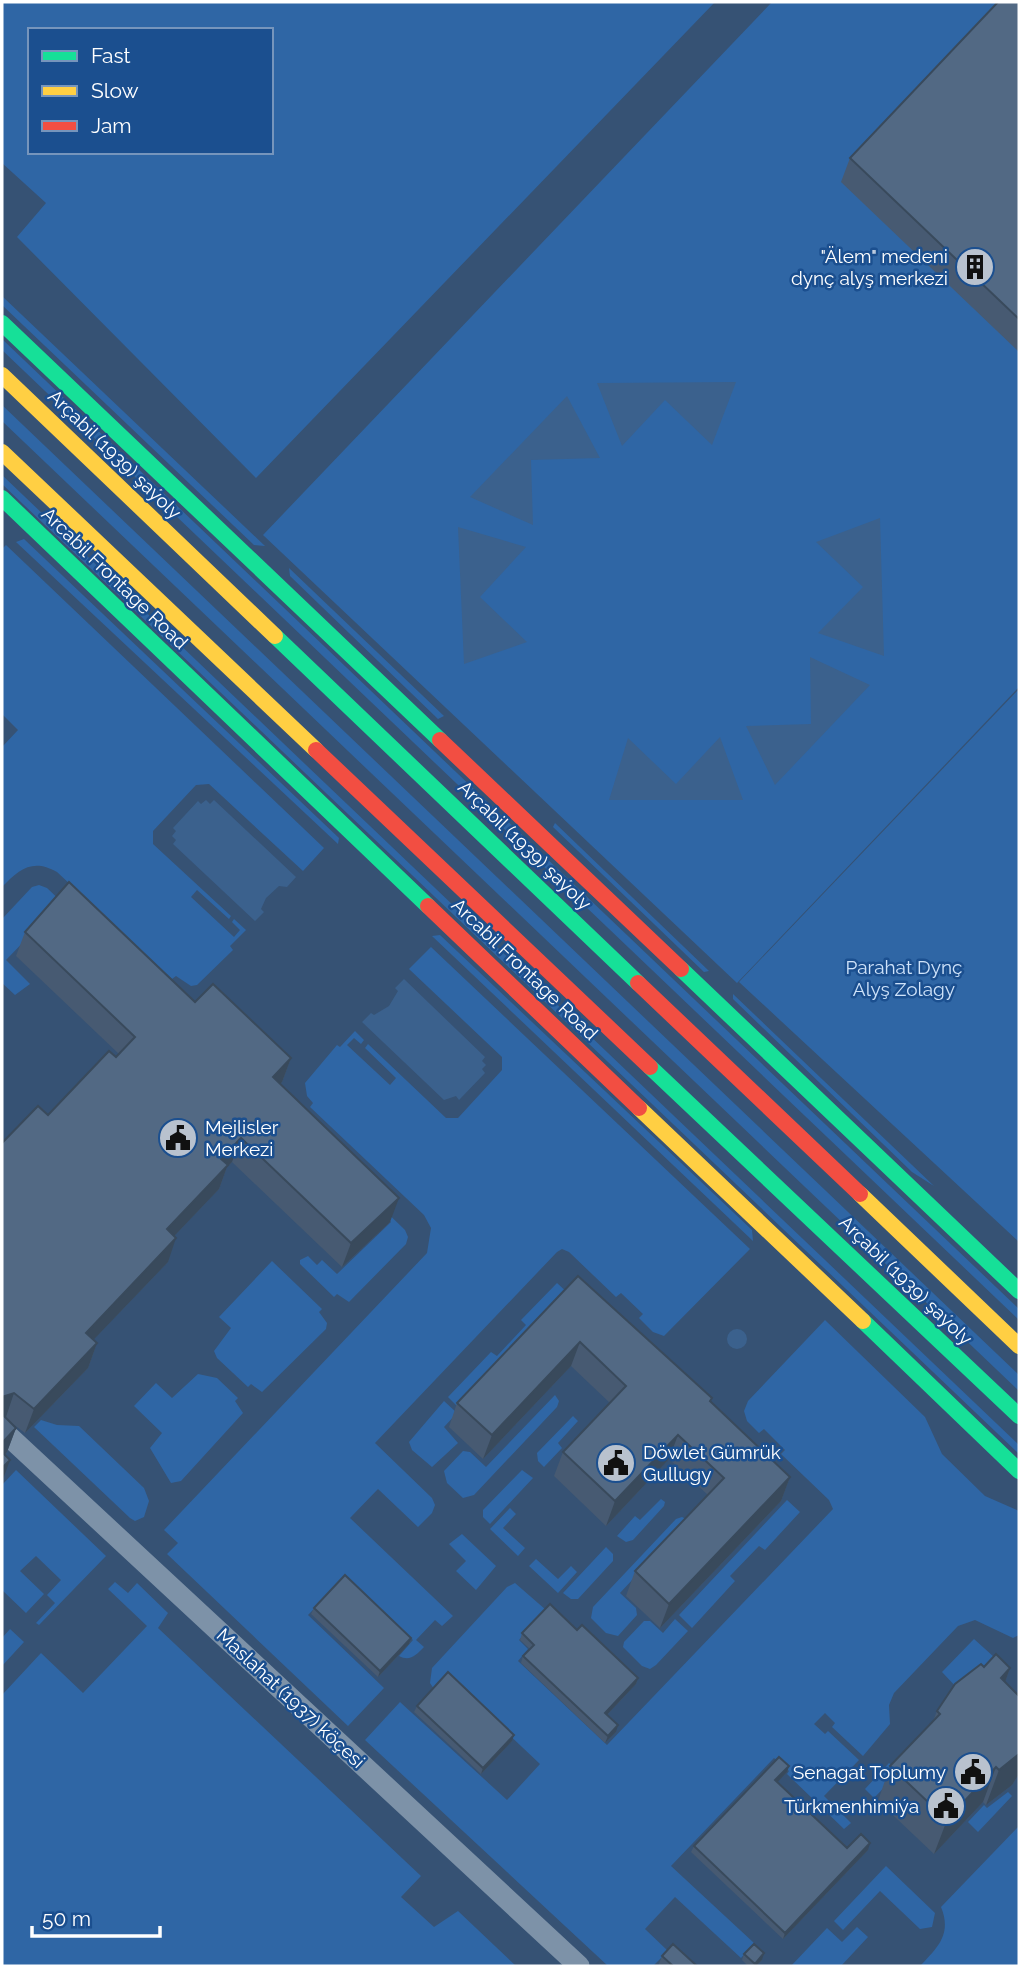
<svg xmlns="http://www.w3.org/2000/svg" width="1021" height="1968" viewBox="0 0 1021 1968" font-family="Raleway,sans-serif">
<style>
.green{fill:#2f66a5;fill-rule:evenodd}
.water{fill:#3b618d}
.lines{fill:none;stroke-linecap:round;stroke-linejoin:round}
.street{stroke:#7d92a8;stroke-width:21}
.fast{stroke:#16e098;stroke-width:16}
.slow{stroke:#ffcf43;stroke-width:16}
.jam{stroke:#f24e42;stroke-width:16}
.wall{fill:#475a72}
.shaded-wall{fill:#394a5c}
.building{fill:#526984;stroke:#394a5c;stroke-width:2}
.labels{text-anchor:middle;stroke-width:5;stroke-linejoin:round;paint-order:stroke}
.poi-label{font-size:19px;fill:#fff;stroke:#1b4f8f;text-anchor:end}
.street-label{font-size:19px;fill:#fff;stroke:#1b4f8f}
.park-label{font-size:19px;fill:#cfe3fa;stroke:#1b4f8f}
</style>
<rect width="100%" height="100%" fill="#365274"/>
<path class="green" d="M2,2h713l-459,476 -239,-241 29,-34 -44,-40zM30,30h241v122h-241z
M772,2h247v685l-282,296 -474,-448z
M2,296l263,250 -11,-1 -252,-240z
M2,339l1017,970v11l-1017,-970z
M2,405l1017,970v16l-1017,-970z
M2,475l1017,970v9l-1017,-970z
M24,539l315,299 -1,6 -322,-302z
M6,545l318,303 -21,23 -94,-87 -13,1 -43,46v13l78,72 -2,3 -32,-29 -6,7 43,40 6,-7 -8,-8 2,-3 12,11 -16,16 3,4 -36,35 -6,1 -15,-10 -4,3 -115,-107c-24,-14 -38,-3 -55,15v-140l16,-17 -16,-16v-165z
M289,568l155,148 -6,3 -148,-143z
M1019,689v553l-280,-260z
M555,823l154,148 -5,1 -151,-145z
M39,885l8,3 37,35 -48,6 -30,31 24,24 -15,11 -13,-12v-64l30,-32z
M440,935l312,295 1,11 -321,-305z
M431,947l319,302 -86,87 -11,-4 -14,-14 4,-4 -22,-21 -5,4 -47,-45 -7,-3 -5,3 -182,191 57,55 3,7 -3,8 -14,14 -40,-38 -28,29 103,98 -11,10 -7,-6 -19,20 8,7c-8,8 -14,15 -25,9l14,-16 -68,-63 -37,38 76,73 -36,38 -181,-172 11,-11 -14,-13 263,-277 4,-25 -7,-13 -114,-108 3,-4 -6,-7 -2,-13 32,-38 3,2 15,-16 9,9 -3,4 -7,-6 -7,7 43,40 6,-7 -31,-30 3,-4 78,74h12l44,-48v-13l-93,-88z
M733,994l201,192 -22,-14 -179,-173z
M372,1198l33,32 3,7 -2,7 -57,58 -12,-8 -3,3 -34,-33v-4l8,-4 9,9 5,-5 15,14 54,-52 -21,-21z
M272,1261l50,48 -3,3 8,11 -1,6 -64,63 -11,-8 -3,3 -31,-29 -3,-7 17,-23 -12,-11z
M557,1283l13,12 -110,114 -12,-12 43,-45 6,4 29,-31 -5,-5z
M825,1320l100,97 17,37 43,42 34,15v124l-6,3 -38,-18 -17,6 -64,67 -5,12 1,19 -27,32 -31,-29 3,-4 -10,-10 -11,11 11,10 3,-3 31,29 -35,36 27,27 -7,6 -57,-55 2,-3 -15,-13 -103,108 83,77 -13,15 -66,-61 -30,32 23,22 -15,15h-45l-243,-226 35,-38 107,98 33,-36 -93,-88 -13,13 -4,-6 2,-15 75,-81 8,-4 31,27 -27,30 9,9 -10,12 89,84 226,-236 -4,-9 -48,-46 4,-4 -21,-21 -5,4 -12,-12 -3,-10 4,-10z
M198,1374l19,4 21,20 -3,3 8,12 -62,68 -10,2 -21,-35 12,-15 -28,-27 22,-23 16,15z
M555,1395l4,6 -2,6 -83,88 -11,3 -16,-15 -3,-12 19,-20 7,1 16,15z
M444,1401l13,12 -13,14 14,16 -26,24 -20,-17 -3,-8z
M573,1416l5,5 -20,22 4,5 -18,19 -6,-6 -1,-8z
M41,1420l16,5 22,1 65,62 5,13 -5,16 -9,4 -5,-3 -96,-91z
M16,1470l90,86 -67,69 -3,-2 19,-20 -8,-8 14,-15 -25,-24 -16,15 24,23 -18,19 -24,-23v-105z
M522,1470l11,8 -43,46 -7,-7v-7z
M661,1499l4,3 -1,4 -31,34 -7,2 -9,-6 18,-20 5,4z
M787,1500l13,12 -35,38 -6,-4 -29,30 5,5 -43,47 -13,-13z
M510,1508l6,6 -13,14 22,20 -7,8 -28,-27z
M682,1517l6,3 -68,73 16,15 1,7 -19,21 -12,-3 -15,-15 2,-11 83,-88z
M462,1534l34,32 -20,24 -20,-19 10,-10 -17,-17z
M606,1547l7,7v7l-35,38h-7l-8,-6z
M536,1559l22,20 13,-13 6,6 -19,21 -29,-27z
M115,1582l13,11 9,-10 31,30 -10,15 263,248 -20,21 33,30 24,-16 58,55h-514v-271l39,-42 42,40 64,-67 -39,-37z
M675,1619l13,12 -32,34 -6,4 -8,-3 -19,-19 1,-5 20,-21h6l13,12z
M10,1629l14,13 -22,24v-28z
M974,1639l20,18 -36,32 -16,-17z
M889,1763l10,9 -25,26 -9,-9z
M1008,1792l4,4 -34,36 -10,-10 16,-17 3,3z
M1019,1826v140h-99c18,-19 32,-32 21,-59z
M886,1866l49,47 -3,14 -12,2 -40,-38 -37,39 -9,-9z
M857,1927l11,10 -27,29h-50l36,-38 15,14z"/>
<path class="water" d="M736,382l-24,63 -47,-45 -43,46 -25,-63z
M567,396l33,62 -69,2 2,65 -63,-28z
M880,518l4,138 -66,-23 45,-46 -47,-45z
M458,527l68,20 -46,50 47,45 -63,22z
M810,657l60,28 -95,100 -29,-59 65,-2z
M720,737l23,63h-134l19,-62 48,46z
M206,800l4,4 4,-4 82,77 -9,10 -8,-1 -13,12 -5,11 3,3 -9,9 -82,-77 3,-4 -4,-4 4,-5 -3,-3 25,-27 3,3z
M404,979l81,78 -3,4 4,4 -4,4 3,4 -26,27 -3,-4 -12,4 -82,-78 9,-9 3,2 15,-9 9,-15 -3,-3z
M727 1339a10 10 0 1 1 20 0a10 10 0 1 1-20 0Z"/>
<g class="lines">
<path class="street" d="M2,1430l577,536"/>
<path class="fast" d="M2,323l438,417
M2,498l426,408
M275,636l363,347
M681,969l338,322
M650,1067l369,349
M863,1321l156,150"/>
<path class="slow" d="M2,375l273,261
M2,452l314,298
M639,1108l224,213
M860,1194l159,152"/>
<path class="jam" d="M440,740l241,229
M316,750l334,317
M428,906l211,202
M638,983l222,211"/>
</g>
<path class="wall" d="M1019,3v349l-178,-170 9,-24z
M25,932l170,70 96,56 -9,24 -2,2 110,138 -48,45 -110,-105 -5,5 -8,22 -45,47 -6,26 -75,78 4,3 -9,25 -63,65 -20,-15 11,10 -9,24 -2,3 -3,-312 46,-28 71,-61 -103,-98z
M578,1276l212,201 -9,24 -121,127 -34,-32 9,-25 73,-76 -39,-36 -63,67 -52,-50 9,-24 47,-49 -39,-37 -88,93 -34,-32 8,-24z
M314,1608l97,30 -2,6 -31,33 -67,-63z
M577,1630l61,48 -2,6 -29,31 9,17 -11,11 -84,-80 2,-7 7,-7 -10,-9 2,-7z
M1010,1668l-5,14 14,14v78l-7,11 -26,20 -3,-3 -49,52 -56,-53 12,-35 43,-45 4,-10z
M417,1706l95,35 -31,33 -67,-62z
M789,1766l-2,6 -10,10 70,66 21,2 -85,89 -92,-87 3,-6z
M744,1954l18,6 -6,6h-8l-6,-6z
M662,1956l35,10h-39z"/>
<path class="shaded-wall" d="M291,1058l-9,24 -18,19 9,-24z
M241,1138l-9,24 -5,5 -8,22 -61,64 9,-24 54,-70z
M399,1198l-9,24 -48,45 9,-24z
M176,1238l-8,24 -91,95 9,-24z
M580,1342l-9,24 -88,93 9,-24z
M97,1343l-9,25 -63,65 9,-24z
M14,1393l-8,24 -4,2v-22z
M16,1428l-9,24 -5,6v-15z
M678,1435l-9,24 -63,67 9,-25z
M10,1460l-8,22v-14z
M790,1477l-9,24 -121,127 9,-24z
M411,1638l-2,6 -31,33 2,-6z
M1010,1668l-12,34 3,-24z
M638,1678l-2,6 -33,35 2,-6z
M618,1725l-2,7 -11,11 3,-7z
M514,1735l-2,6 -31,33 2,-6z
M1019,1754v20l-7,11 -26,20 13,-35z
M789,1766l-2,6 -14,15 2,-7z
M996,1767l-13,35 -49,52 13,-34z
M870,1843l-2,7 -85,89 2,-6z
M764,1953l-2,7 -6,6h-2z"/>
<path class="building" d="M998,2h20l1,1v316l-169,-161z
M69,882l126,120 18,-18 78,74 -18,19 126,121 -48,45 -110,-105 -20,21 7,6 -61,64 9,9 -90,95 11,10 -63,66 -20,-16 -12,4v-254l36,-37 10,9 61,-64 7,6 19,-20 -110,-105z
M578,1276l134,122 -2,3 80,76 -121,127 -34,-33 89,-93 -46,-43 -63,66 -52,-49 63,-66 -46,-44 -88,93 -35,-32z
M2,1414l14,14 -14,15z
M2,1452l8,8 -8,8z
M345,1575l66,63 -31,33 -66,-63z
M550,1604l27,26 5,-5 56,53 -33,35 13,12 -10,11 -85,-80 11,-11 -12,-12z
M996,1654l14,14 -9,10 18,18v58l-20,16 -3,-3 -49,53 -57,-54 50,-52 -3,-3 18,-27 26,-20 3,3z
M448,1672l66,63 -31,33 -66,-62z
M779,1757l10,9 -14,14 72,68 14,-14 9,9 -85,90 -91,-87z
M673,1944l24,22h-24l-11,-10z
M754,1944l10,9 -9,11 -11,-10z"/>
<defs>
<symbol id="building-disc" viewBox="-11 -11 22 22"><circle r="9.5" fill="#b9c2ce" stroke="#1b4f8f"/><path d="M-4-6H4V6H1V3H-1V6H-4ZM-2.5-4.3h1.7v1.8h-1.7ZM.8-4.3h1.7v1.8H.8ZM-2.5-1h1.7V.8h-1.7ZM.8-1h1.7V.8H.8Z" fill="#111"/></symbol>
<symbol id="civic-disc" viewBox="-11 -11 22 22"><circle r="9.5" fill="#b9c2ce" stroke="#1b4f8f"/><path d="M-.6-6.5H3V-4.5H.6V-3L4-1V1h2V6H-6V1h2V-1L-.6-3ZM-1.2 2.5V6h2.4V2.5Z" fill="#111"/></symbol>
</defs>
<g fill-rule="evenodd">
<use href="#building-disc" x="953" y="245" width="44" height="44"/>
<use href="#civic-disc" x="156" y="1116" width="44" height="44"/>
<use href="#civic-disc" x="594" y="1441" width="44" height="44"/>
<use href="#civic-disc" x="951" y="1750" width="44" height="44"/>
<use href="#civic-disc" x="924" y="1784" width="44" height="44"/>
</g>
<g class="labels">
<g class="poi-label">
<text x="948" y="263">"Älem" medeni<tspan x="948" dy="22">dynç alyş merkezi</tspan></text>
<text x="205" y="1134" text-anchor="start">Mejlisler<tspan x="205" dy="22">Merkezi</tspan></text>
<text x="643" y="1459" text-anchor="start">Döwlet Gümrük<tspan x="643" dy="22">Gullugy</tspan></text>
<text x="946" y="1779">Senagat Toplumy</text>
<text x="919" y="1813">Türkmenhimiýa</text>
</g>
<g class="street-label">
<text transform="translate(115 454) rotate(44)" y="7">Arçabil (1939) şaýoly</text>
<text transform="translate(115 578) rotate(44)" y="7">Arcabil Frontage Road</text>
<text transform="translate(525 845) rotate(44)" y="7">Arçabil (1939) şaýoly</text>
<text transform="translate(525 969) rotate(44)" y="7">Arcabil Frontage Road</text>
<text transform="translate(906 1280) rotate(44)" y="7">Arçabil (1939) şaýoly</text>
<text transform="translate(291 1698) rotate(43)" y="7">Maslahat (1937) köçesi</text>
</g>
<g class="park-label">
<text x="904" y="974">Parahat Dynç<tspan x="904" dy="22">Alyş Zolagy</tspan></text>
</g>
</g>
<rect width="1021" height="1968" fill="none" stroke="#ffffff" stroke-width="7"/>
<rect x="28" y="28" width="245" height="126" fill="#1b4f8f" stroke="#7695bc" stroke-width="2"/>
<rect x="42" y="51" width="35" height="10" fill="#16e098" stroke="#7695bc" stroke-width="2"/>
<text x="91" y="63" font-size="21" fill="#ffffff">Fast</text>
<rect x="42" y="86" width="35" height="10" fill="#ffcf43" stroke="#7695bc" stroke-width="2"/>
<text x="91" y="98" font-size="21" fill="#ffffff">Slow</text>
<rect x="42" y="121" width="35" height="10" fill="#f24e42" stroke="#7695bc" stroke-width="2"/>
<text x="91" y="133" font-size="21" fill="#ffffff">Jam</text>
<path d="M32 1926v10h128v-10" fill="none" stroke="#ffffff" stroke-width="3.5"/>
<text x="42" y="1926" font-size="21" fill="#ffffff" stroke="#1b4f8f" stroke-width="5" paint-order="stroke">50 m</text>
</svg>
